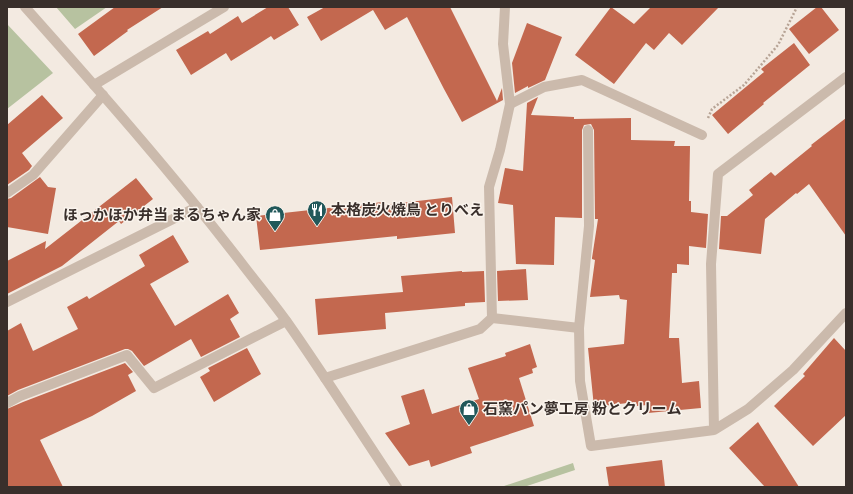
<svg xmlns="http://www.w3.org/2000/svg" width="853" height="494" viewBox="0 0 853 494" font-family="'PT Sans Narrow','Noto Sans JP',sans-serif">
<style>
.green{fill:#b7c2a0}
.building{fill:#c3684f}
.lines{fill:none;stroke-linecap:round;stroke-linejoin:round}
.path{stroke:#b7a496;stroke-width:2.5;stroke-dasharray:2 2;stroke-linecap:butt}
.service{stroke:#cbbaac;stroke-width:10}
.minor{stroke:#cbbaac;stroke-width:10}
.tertiary{stroke:#cbbaac;stroke-width:10}
.labels{text-anchor:middle;stroke-width:3;stroke-linejoin:round;paint-order:stroke}
.poi-label{font-size:15px;font-weight:bold;fill:#392f2b;stroke:#faf4ed;text-anchor:start}
</style>
<rect width="100%" height="100%" fill="#f3eae1"/>
<path class="green" d="M56,7h51l-32,22z
M7,24l46,49 -46,36z
M573,463l2,7 -51,17h-23z"/>
<path class="building" d="M115,7h48l-36,23 1,1 -34,25 -16,-22z
M268,7h20l11,18 -25,15 -3,-4 -40,25 -5,-8 -35,22 -15,-25 32,-19 2,3 28,-18 4,7z
M325,7h125l47,94 5,-13 1,12 -41,22 -18,-33 -37,-72 -22,13 -12,-20 -52,31 -14,-24z
M611,7l23,17 17,-17h68l-37,38 -13,-12 -15,17 -8,-7 -32,41 -39,-29z
M817,7h4l18,23 -30,24 -20,-25z
M527,23l35,14 -17,43 -17,8v-2l-13,7 -3,-30z
M794,43l16,22 -47,38 1,1 -36,30 -16,-19 52,-43 -3,-3z
M42,95l21,23 -41,35 10,13 -3,4 -22,15v-60z
M538,97l-7,18 43,2v2l57,-1v22l44,1 -1,5h16l-1,55h2v11l17,2 -2,34 -17,-2v19l-12,-1v9h-5l-3,65h10l3,45 17,-2 2,27 -53,5 -1,-8 -10,1 -1,-4 -42,5 -6,-59 36,-4 3,-44 -7,-1 -1,-4 -29,2 5,-37 -3,-1v-1l6,-39h-3l-1,-89 -3,-6 -7,1 -2,5v88l-27,-1 -1,48 -38,-1 -3,-59 -15,-2 7,-35 18,3 4,-68z
M846,118v118l-37,-52 -12,10 -1,-1 -31,26 -4,35 -42,-5 2,-33h6l26,-21 -4,-5 22,-18 4,4 37,-30 -1,-1z
M40,177l8,10 8,1 -8,46 -41,-7v-28l4,-1z
M136,178l17,21 -32,25 -2,-3 -57,45 -55,28v-33l39,-20 -1,8z
M452,197l3,36 -58,6v-3l-137,14 -4,-34 127,-14v3z
M173,235l16,27 -39,22 25,42 53,-32 11,19 -9,6 10,18 -39,20 -10,-18 -47,27 -12,-15 -4,-2h-3l-107,41 -11,6v-65l14,-8 12,28 45,-22 -11,-22 20,-11 2,3 56,-33 -6,-11z
M526,269l2,31 -30,1 -1,-30z
M462,271v1l22,-1 1,31 -20,1v3l-80,7 1,16 -68,6 -3,-36 88,-7 -2,-16z
M834,338l12,13v64l-33,31 -39,-40 31,-30 -2,-2z
M530,344l7,23 -5,2 1,4 -14,5 15,48 -64,21 2,6 -41,14 -2,-7 -20,6 -24,-33 25,-9 -9,-28 23,-7 8,25 47,-15 -11,-31 38,-12 -1,-3z
M247,348l14,26 -47,28 -14,-25 10,-6 -2,-3z
M125,363l8,9 -5,3 8,16 -44,25 -52,24 23,47h-56v-78l16,-7z
M758,422l41,65h-34l-36,-39z
M662,460l3,27h-56l-3,-20z"/>
<g class="lines">
<path class="path" d="M708,118l4,-9 32,-24 34,-40 19,-38"/>
<path class="service" d="M510,104l34,-17 38,-7 120,55"/>
<path class="minor" d="M94,85l130,-78
M7,193l26,-18 70,-80
M7,302l190,-95
M492,318l87,10 10,-102 -1,-96
M579,328l1,53 11,65 123,-16 -3,-166 7,-90 128,-97
M325,378l155,-49 12,-11 -3,-131 11,-37 10,-46 -7,-60 2,-37
M7,403l13,-7 107,-41 27,33 132,-67
M714,430l34,-21 45,-39 53,-57"/>
<path class="tertiary" d="M25,7c74,83 147,166 215,254 15,20 32,40 47,61 38,54 73,110 110,165"/>
</g>
<defs>
<symbol id="restaurant-pin" viewBox="-11 -11 22 30"><path d="M0 17L-7.5 6A9.5 9.5 0 1 1 7.5 6Z" fill="#21585a" stroke="#faf4ed"/><path d="M-5-6h1v4h1v-4h1v4h1v-4h1v5L-1.5 .5V6h-2V.5L-5-1ZM5-6V6H3V1.5H1.5Q1.5-4 5-6Z" fill="#fff"/></symbol>
<symbol id="shop-pin" viewBox="-11 -11 22 30"><path d="M0 17L-7.5 6A9.5 9.5 0 1 1 7.5 6Z" fill="#21585a" stroke="#faf4ed"/><path d="M-5-2.5h2.3a2.7 3.5 0 0 1 5.4 0H5L5.5 6h-11ZM-1.5-2.5h3a1.5 2.3 0 0 0-3 0Z" fill="#fff"/></symbol>
</defs>
<g fill-rule="evenodd">
<use href="#restaurant-pin" x="306" y="199" width="22" height="30"/>
<use href="#shop-pin" x="264" y="204" width="22" height="30"/>
<use href="#shop-pin" x="458" y="398" width="22" height="30"/>
</g>
<g class="labels">
<g class="poi-label">
<text x="331" y="215">本格炭火焼鳥 とりべえ</text>
<text x="261" y="220" text-anchor="end">ほっかほか弁当 まるちゃん家</text>
<text x="483" y="414">石窯パン夢工房 粉とクリーム</text>
</g>
</g>
<rect width="853" height="494" fill="none" stroke="#392f2b" stroke-width="16"/>
</svg>
